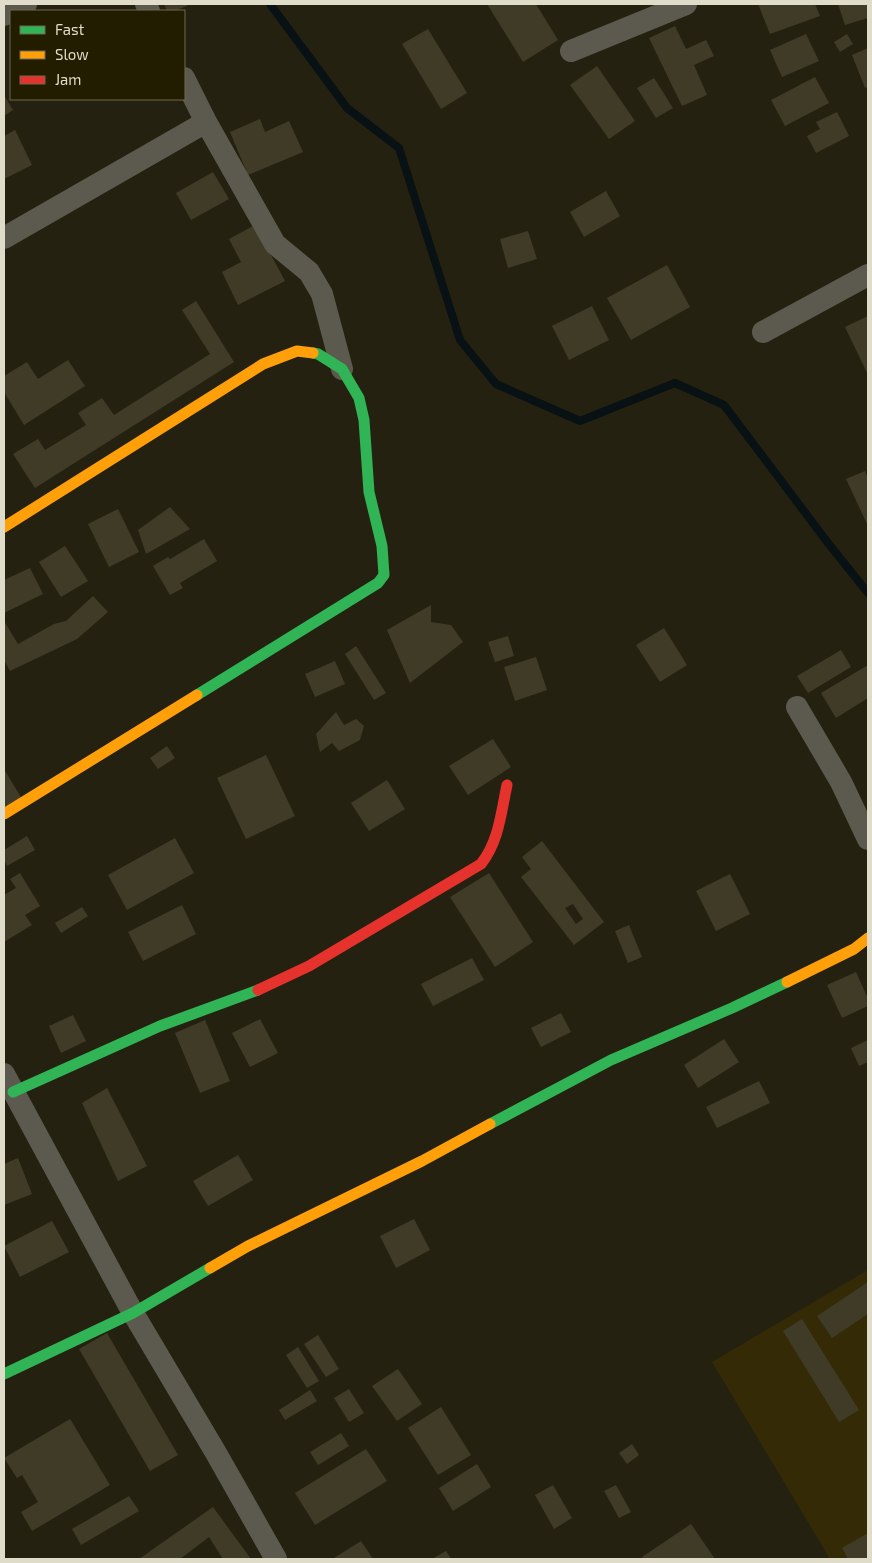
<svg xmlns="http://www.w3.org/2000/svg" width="872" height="1563" viewBox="0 0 872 1563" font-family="'Exo 2',sans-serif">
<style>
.built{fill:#342b06}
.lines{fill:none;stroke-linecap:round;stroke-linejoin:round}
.stream{stroke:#081114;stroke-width:8}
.building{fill:#403b27;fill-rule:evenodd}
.street{stroke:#5c5a4e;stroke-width:22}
.fast{stroke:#30b455;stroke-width:11}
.slow{stroke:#ff9f0a;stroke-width:11}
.jam{stroke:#e5322d;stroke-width:11}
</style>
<rect width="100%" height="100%" fill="#252110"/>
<path class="built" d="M868,1270v289h-38l-118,-197z"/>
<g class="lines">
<path class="stream" d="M270,4l77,104 52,40 61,192 36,44 84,37 95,-38 49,22 104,138 40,50"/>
</g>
<path class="building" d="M164,4h27l-16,7h-8z
M487,4h49l22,36 -35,22z
M758,4h57l5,12 -50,18z
M838,4h30v14l-23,7z
M675,26l11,23 20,-9 8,16 -20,9 13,30 -25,11 -33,-68z
M428,29l39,64 -26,16 -39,-65z
M806,34l13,27 -37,16 -12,-27z
M847,34l6,10 -13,8 -6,-10z
M868,48v39l-3,1 -13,-33z
M597,66l38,55 -26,18 -39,-54z
M815,77l14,26 -44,23 -14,-26z
M654,78l19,30 -17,10 -19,-30z
M4,95l9,15 -9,6z
M837,112l12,24 -33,17 -9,-17 13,-7 -4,-7z
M260,119l5,13 24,-11 14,31 -55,23 -18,-43z
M15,130l17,35 -28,14v-43z
M213,172l16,27 -38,21 -15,-27z
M606,191l14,25 -36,21 -14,-25z
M255,225l30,56 -47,24 -16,-33 19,-10 -12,-23z
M528,231l9,28 -29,9 -8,-29z
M667,265l23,42 -59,33 -24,-42z
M196,301l38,61 -199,126 -22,-34 25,-15 7,11 41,-25 -8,-12 24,-15 12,17 96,-61 -28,-44z
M592,306l17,34 -40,20 -17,-34z
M868,316v59l-23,-48z
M68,360l17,26 -61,39 -20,-33v-16l23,-14 11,17z
M865,471l3,8v47l-22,-47z
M170,507l20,22 -44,25 -8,-24z
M118,509l21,43 -30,15 -21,-43z
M204,539l13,22 -37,22 3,5 -13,7 -17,-29 15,-9 2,2z
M65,546l23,35 -27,16 -22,-35z
M30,568l13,26 -39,19v-33z
M93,596l15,16 -31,27 -67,32 -6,-11v-39l14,23 36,-20 12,-3z
M431,605v17l20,3 12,17 -53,41 -23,-53z
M664,628l23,37 -27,17 -24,-37z
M508,636l6,20 -19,6 -7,-20z
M356,646l30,47 -12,7 -29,-46z
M841,650l10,17 -43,26 -11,-17z
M536,657l11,33 -32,11 -11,-34z
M335,661l10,23 -30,13 -10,-23z
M868,665v33l-32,20 -15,-25z
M336,712l8,13 12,-6 8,7 -4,14 -21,11 -7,-8 -12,9 -4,-18z
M493,739l18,28 -43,28 -19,-29z
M167,746l8,12 -17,11 -8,-11z
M266,755l29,61 -49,23 -29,-61z
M4,769l18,30 -18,11z
M387,780l18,29 -36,22 -18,-28z
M27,836l8,14 -28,16 -3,-6v-10z
M175,838l19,35 -67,37 -19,-35z
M542,841l62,81 -30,23 -53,-68 10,-8 -9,-12zM573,904l10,15 -7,5 -11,-16z
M20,873l20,33 -15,9 7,10 -28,17v-47l12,-7 -6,-9z
M489,873l44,69 -38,25 -45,-70z
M730,874l20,40 -34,17 -20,-40z
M182,905l14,29 -53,27 -15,-29z
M82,907l6,9 -27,17 -6,-10z
M629,925l13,32 -14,6 -13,-32z
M472,958l12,22 -51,26 -12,-22z
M856,972l12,27v7l-26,12 -15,-33z
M561,1013l10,19 -30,15 -10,-19z
M73,1015l13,26 -25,12 -12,-27z
M260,1019l18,34 -28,14 -18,-34z
M205,1020l25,61 -30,12 -25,-60z
M724,1039l15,23 -41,26 -14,-23z
M868,1040v22l-9,4 -8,-18z
M759,1081l11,22 -53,25 -11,-21z
M107,1088l40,78 -29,15 -36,-78z
M238,1155l15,25 -45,26 -15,-25z
M18,1158l14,36 -28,11v-41z
M414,1219l16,31 -34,18 -16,-32z
M52,1221l17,31 -49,25 -16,-31z
M868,1282v32l-36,24 -15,-22z
M802,1319l57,91 -20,12 -56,-91z
M107,1333l71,122 -28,16 -71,-122z
M318,1335l21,34 -13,8 -22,-33z
M298,1347l21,34 -12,7 -21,-33z
M398,1369l24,35 -25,17 -25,-35z
M349,1389l15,24 -15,9 -15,-24z
M310,1390l7,11 -32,19 -6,-10z
M441,1407l30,48 -33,20 -30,-47z
M70,1419l40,66 -78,46 -11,-19 17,-10 -16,-27 -5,3 -13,-20z
M341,1433l8,13 -31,19 -8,-13z
M632,1444l7,11 -12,9 -8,-11z
M366,1449l21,32 -72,44 -20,-32z
M477,1464l14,23 -38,24 -14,-23z
M553,1485l19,33 -18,11 -19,-34z
M616,1485l15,27 -12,6 -15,-27z
M129,1496l10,15 -58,34 -9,-16z
M213,1507l38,52h-28l-14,-22 -29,22h-41z
M691,1524l24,35h-72l-1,-2z
M868,1533v26h-20l-6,-11z
M361,1541l12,18h-38l-1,-1z
M446,1551l5,8h-19z"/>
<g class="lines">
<path class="street" d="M146,4l3,7
M4,15l22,-11
M571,51l115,-47
M184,78l22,44 69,122 34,28 13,22 20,75
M4,238l202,-116
M763,332l105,-57
M797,707l44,75 27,57
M4,1074l129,239 83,140 60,106"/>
<path class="fast" d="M197,695l181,-112 6,-8 -2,-29 -13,-54 -5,-72 -5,-22 -17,-29 -24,-15 -5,-1
M13,1092l147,-66 98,-36
M490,1124l121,-64 121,-52 55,-26
M4,1374l129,-61 77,-45"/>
<path class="slow" d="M4,527l259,-163 34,-13 16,2
M4,814l193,-119
M787,982l67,-33 14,-11
M210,1268l38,-22 174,-85 68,-37"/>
<path class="jam" d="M258,990l51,-24 172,-102c18,-23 20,-51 26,-79"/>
</g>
<rect width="872" height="1563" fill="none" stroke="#dfdcca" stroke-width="10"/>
<rect x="10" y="10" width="175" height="90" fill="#231d00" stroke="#6e6951"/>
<rect x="20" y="26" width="25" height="8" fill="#30b455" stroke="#6e6951"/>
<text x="55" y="35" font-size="15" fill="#dfdcca">Fast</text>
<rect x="20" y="51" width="25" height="8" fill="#ff9f0a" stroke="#6e6951"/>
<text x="55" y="60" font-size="15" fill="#dfdcca">Slow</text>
<rect x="20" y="76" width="25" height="8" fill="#e5322d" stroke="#6e6951"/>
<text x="55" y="85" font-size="15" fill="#dfdcca">Jam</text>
</svg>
